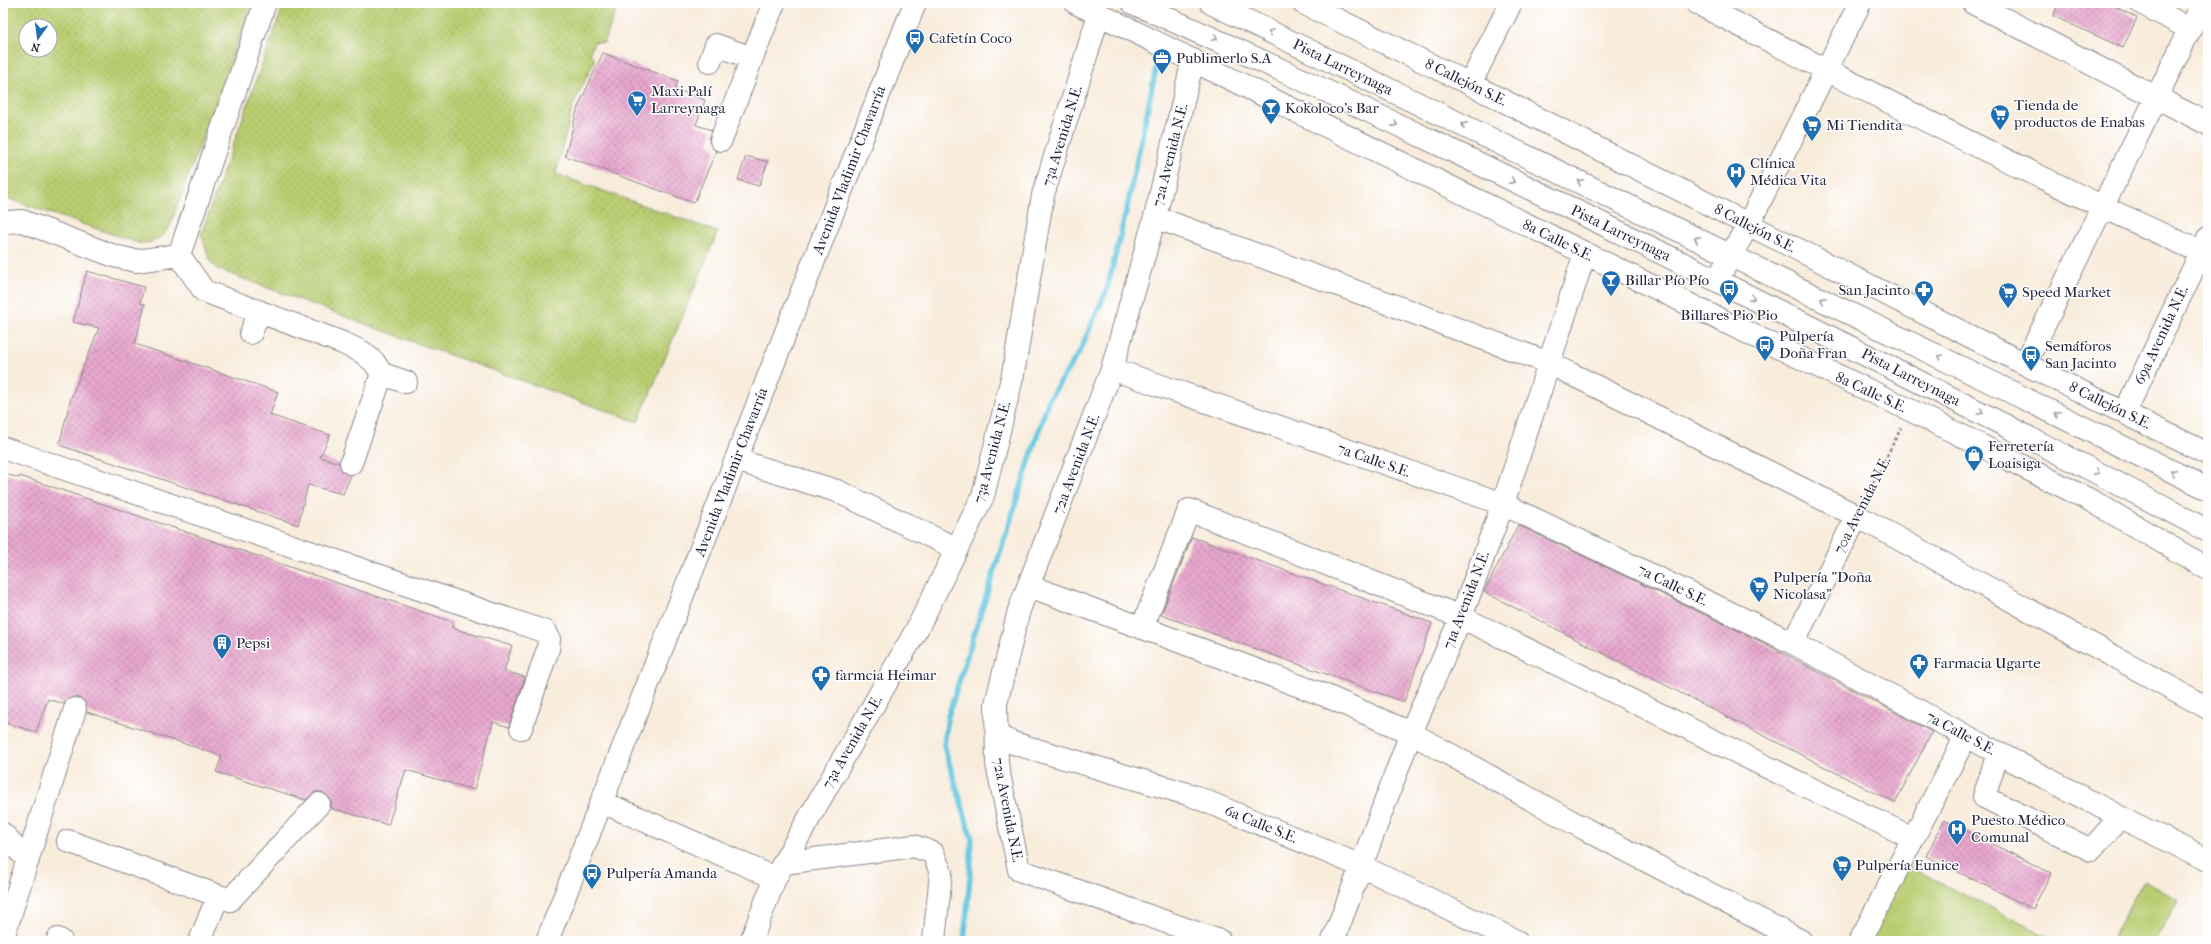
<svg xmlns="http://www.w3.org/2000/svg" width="2211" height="944" viewBox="0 0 2211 944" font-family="'IM FELL French Canon',serif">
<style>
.grass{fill:url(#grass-dots);stroke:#6d7756;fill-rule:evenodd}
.park{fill:#b8cc70;stroke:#6d7756}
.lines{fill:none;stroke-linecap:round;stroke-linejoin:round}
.stream{stroke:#61c6df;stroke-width:5.5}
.building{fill:url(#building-cross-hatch)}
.minor-casing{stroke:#8d878b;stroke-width:24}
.major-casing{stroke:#8d878b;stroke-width:24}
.path{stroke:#8d878b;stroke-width:2.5;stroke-dasharray:3 3;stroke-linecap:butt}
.minor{stroke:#fff;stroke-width:22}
.major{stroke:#fff;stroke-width:22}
.oneway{stroke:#9c9ca7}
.labels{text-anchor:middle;stroke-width:3;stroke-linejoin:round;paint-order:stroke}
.poi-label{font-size:15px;fill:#22223b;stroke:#fff;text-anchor:start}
.street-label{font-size:15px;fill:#22223b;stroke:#fff}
</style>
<defs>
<pattern id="grass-dots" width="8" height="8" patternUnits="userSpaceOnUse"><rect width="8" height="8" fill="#b8cc70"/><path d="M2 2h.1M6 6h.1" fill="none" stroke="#9eaf62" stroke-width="1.8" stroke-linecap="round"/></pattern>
<pattern id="building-cross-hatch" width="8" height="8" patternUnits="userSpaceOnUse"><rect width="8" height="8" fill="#e7a7cd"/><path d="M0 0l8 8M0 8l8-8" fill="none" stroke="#c68fb1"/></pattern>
</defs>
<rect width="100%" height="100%" fill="#fff"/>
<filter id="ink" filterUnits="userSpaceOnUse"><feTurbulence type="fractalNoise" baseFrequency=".025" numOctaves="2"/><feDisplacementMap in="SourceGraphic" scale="8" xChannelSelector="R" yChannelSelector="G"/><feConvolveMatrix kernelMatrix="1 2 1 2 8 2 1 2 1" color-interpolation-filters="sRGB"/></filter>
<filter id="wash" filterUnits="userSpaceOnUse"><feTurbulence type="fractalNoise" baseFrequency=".012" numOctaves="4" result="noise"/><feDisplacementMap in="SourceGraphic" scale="16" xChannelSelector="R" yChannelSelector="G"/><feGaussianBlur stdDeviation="0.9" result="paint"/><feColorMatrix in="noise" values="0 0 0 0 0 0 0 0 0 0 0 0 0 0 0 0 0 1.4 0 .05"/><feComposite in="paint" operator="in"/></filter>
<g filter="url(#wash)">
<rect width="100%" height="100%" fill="#f8ecdb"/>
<path class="grass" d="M3,3h249l-82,223c-10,14 -15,17 -32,17l-135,-46zM26,26h24v24h-24z
M284,3h335l-15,40 -10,-1 -4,11 5,7 -22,45 -17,69 162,58 -80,190 -219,-78 -202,-75 -7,-8 -9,-27z"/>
<path class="park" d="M1903,864l153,77h-191z
M2144,880l34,20 -23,41h-45z"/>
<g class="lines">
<path class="stream" d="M1167,14l3,-11
M964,941l6,-64 2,-38 -28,-93 4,-30 101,-317 31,-48 27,-62 19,-77 34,-162"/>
</g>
<g id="blocks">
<path class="building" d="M2059,3h49l29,15 -14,30 -70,-32z
M603,53l75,28 -3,8 30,11 -9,25 16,5 -3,12 7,9 -22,52 -129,-47 13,-49z
M746,156l22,6 -9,24 -21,-6z
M87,271l57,16 -4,16 5,1 -10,40 143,48 -8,23 60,20 -10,22 19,6 3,8 9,4 -8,19 -35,-9 -10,40 -239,-80 12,-47 28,-70 -26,-6z
M3,473l16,5 1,-2 433,146 -1,6 60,18 -8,25 21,6 -16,50 -16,-5 -19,68 -68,-20 -18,55 -57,-17v-8l-9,-8h-7l-9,8 -90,-28 6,-16 -135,-44 -3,-11 -6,-4h-6l-8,7 -16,-5 -12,33 -33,-10z
M1518,525l242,116 172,91 -37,71 -411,-211z
M1192,537l240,86 -28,79 -243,-87z
M1944,820l107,53 -18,36 -107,-53z"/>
</g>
</g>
<g filter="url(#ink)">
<use href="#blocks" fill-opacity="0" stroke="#8d878b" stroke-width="1"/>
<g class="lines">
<defs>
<path id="minor" d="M1076,3l649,319 185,88 182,91 116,68
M1303,3l167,81 555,280 183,90
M1697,3c166,87 333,172 504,249
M1973,3l235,121
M2141,3l49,26
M1193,60l-38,157 -43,152 -93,241 -23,94 1,60 22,106 201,71
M710,62l6,-17 36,13 22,-55
M1470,84l41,-81
M721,140l31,-82
M1155,217l394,146 308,153 351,192
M3,224l5,-2 14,-1 92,35 22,5 43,-6
M179,255l25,36 139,52 19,9 12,10 8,12 24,8
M179,255l86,-252
M1717,280l31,-55 112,-222
M251,333l8,-22
M2025,364l178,-361
M1112,369l391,135 290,139 173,93 154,81 88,43
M2125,412l83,-174
M3,448l543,184 3,7 -1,10 -27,79
M736,460l101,31 120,58
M351,463l31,-89
M1029,586l295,109 87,38 174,96 216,112
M1142,628l47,-118 272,107 451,221
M1793,643l64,-127
M997,735l16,8 178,52 170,71 155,75
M1998,753l-14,44 107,53 29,-33
M602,802l173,76
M3,834l25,26
M68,841l162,59 89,-96
M784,863l130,-17 19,7 8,20 -7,68
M3,938l72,-229
M58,939l3,2
M200,941l18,-45
M547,941l368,-938
M751,941l24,-63 143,-251 65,-131 30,-122 30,-179 56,-181
M1333,941l78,-208 50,-116 42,-113 82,-251
M1860,941l106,-205"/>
<path id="major" d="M1133,3c206,91 408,190 609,290 156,78 312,156 466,238
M1211,3l786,382 211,104"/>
</defs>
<use href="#minor" class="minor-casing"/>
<use href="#major" class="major-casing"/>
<path class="path" d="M1865,499l36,-71"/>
<use href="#minor" class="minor"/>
<use href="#major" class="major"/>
</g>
<defs><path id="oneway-chevron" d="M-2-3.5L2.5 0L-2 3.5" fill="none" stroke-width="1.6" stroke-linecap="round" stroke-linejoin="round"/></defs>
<g class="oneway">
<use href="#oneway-chevron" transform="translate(1271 32) rotate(-154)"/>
<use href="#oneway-chevron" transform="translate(1215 38) rotate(25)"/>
<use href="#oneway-chevron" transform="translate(1395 124) rotate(26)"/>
<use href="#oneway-chevron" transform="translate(1464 125) rotate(-154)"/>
<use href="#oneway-chevron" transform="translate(1512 181) rotate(26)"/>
<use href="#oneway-chevron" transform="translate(1580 182) rotate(-154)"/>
<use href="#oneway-chevron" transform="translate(1697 239) rotate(-154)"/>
<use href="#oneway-chevron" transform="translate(1752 298) rotate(26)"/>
<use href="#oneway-chevron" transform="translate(1823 300) rotate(-154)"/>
<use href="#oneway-chevron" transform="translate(1940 357) rotate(-154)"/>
<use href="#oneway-chevron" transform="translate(1981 412) rotate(27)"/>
<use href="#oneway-chevron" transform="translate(2057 414) rotate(-154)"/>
<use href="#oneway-chevron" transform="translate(2097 472) rotate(28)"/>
<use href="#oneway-chevron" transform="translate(2173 472) rotate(-154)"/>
</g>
</g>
<defs>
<symbol id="bus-pin" viewBox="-11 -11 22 30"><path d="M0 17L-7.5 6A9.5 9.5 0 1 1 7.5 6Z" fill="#1f6fb2" stroke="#fff"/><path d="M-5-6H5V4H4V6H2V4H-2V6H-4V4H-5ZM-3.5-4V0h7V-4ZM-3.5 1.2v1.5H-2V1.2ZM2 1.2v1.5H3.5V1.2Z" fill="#fff"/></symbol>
<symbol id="office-pin" viewBox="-11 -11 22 30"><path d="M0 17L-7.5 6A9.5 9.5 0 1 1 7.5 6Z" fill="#1f6fb2" stroke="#fff"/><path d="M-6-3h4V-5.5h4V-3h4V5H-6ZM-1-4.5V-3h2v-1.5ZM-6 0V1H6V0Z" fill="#fff"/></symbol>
<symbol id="supermarket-pin" viewBox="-11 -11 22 30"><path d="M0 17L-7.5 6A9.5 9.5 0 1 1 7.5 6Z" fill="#1f6fb2" stroke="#fff"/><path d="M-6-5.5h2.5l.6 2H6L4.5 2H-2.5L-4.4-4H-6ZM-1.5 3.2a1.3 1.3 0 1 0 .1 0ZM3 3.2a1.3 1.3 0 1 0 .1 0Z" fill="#fff"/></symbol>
<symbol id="bar-pin" viewBox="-11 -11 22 30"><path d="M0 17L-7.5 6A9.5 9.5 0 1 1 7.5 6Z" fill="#1f6fb2" stroke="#fff"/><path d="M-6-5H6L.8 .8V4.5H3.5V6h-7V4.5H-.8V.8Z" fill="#fff"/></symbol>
<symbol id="hospital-pin" viewBox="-11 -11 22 30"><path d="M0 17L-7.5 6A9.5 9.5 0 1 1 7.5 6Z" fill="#1f6fb2" stroke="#fff"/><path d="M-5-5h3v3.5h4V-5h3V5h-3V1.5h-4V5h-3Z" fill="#fff"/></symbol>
<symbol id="pharmacy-pin" viewBox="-11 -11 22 30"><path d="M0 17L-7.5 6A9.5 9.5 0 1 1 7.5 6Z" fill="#1f6fb2" stroke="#fff"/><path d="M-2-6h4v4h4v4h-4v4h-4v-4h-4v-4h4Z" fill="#fff"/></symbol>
<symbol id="shop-pin" viewBox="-11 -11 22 30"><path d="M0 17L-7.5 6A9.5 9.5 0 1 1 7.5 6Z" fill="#1f6fb2" stroke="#fff"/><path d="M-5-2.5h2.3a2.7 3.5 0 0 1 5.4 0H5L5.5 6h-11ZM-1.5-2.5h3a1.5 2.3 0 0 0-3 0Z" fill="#fff"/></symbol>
<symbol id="building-pin" viewBox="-11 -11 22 30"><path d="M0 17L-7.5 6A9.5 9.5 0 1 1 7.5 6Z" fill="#1f6fb2" stroke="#fff"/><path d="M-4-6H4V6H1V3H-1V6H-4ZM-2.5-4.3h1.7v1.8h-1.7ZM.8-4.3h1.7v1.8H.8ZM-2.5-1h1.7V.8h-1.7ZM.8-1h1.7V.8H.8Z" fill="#fff"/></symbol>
</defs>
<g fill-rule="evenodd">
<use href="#bus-pin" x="904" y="27" width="22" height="30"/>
<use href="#office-pin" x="1151" y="47" width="22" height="30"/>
<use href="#supermarket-pin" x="626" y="89" width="22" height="30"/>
<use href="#bar-pin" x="1260" y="97" width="22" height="30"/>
<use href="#supermarket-pin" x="1989" y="103" width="22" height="30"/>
<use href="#supermarket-pin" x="1801" y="114" width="22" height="30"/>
<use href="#hospital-pin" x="1725" y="161" width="22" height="30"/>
<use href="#bar-pin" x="1600" y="269" width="22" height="30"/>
<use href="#bus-pin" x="1718" y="278" width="22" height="30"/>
<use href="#pharmacy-pin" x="1913" y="279" width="22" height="30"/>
<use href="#supermarket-pin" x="1997" y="281" width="22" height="30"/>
<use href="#bus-pin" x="1754" y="334" width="22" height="30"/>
<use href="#bus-pin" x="2020" y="344" width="22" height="30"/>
<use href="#shop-pin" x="1963" y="444" width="22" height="30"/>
<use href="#supermarket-pin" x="1748" y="575" width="22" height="30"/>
<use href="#building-pin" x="211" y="632" width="22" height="30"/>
<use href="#pharmacy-pin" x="1908" y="652" width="22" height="30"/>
<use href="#pharmacy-pin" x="810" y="664" width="22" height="30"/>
<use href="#hospital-pin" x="1946" y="818" width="22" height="30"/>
<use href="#supermarket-pin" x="1831" y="854" width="22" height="30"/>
<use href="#bus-pin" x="581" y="862" width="22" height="30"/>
</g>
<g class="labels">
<g class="poi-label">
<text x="929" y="43">Cafetín Coco</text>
<text x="1176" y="63">Publimerlo S.A</text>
<text x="651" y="96">Maxi Palí<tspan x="651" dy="17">Larreynaga</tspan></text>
<text x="2014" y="110">Tienda de<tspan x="2014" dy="17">productos de Enabas</tspan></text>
<text x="1285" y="113">Kokoloco's Bar</text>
<text x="1826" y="130">Mi Tiendita</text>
<text x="1750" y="168">Clínica<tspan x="1750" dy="17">Médica Vita</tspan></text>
<text x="1625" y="285">Billar Pío Pío</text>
<text x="1910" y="295" text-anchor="end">San Jacinto</text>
<text x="2022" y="297">Speed Market</text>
<text x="1729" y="320" text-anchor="middle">Billares Pio Pio</text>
<text x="1779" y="341">Pulpería<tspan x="1779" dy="17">Doña Fran</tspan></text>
<text x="2045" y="351">Semáforos<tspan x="2045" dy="17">San Jacinto</tspan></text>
<text x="1988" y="451">Ferretería<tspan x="1988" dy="17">Loaisiga</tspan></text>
<text x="1773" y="582">Pulpería "Doña<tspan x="1773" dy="17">Nicolasa"</tspan></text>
<text x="236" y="648">Pepsi</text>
<text x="1933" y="668">Farmacia Ugarte</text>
<text x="835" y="680">farmcia Heimar</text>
<text x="1971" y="825">Puesto Médico<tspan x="1971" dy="17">Comunal</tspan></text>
<text x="1856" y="870">Pulpería Eunice</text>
<text x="606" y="878">Pulpería Amanda</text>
</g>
<g class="street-label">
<text transform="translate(1343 67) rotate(26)" y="5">Pista Larreynaga</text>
<text transform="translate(1466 82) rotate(26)" y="5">8 Callejón S.E.</text>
<text transform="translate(1062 136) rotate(-73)" y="5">73a Avenida N.E.</text>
<text transform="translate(1170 155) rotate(-76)" y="5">72a Avenida N.E.</text>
<text transform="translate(849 170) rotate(-69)" y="5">Avenida Vladimir Chavarría</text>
<text transform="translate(1755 228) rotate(27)" y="5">8 Callejón S.E.</text>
<text transform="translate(1621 233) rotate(26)" y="5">Pista Larreynaga</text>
<text transform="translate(1558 240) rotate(26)" y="5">8a Calle S.E.</text>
<text transform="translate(2161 335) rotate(-65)" y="5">69a Avenida N.E.</text>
<text transform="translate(1911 377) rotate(27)" y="5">Pista Larreynaga</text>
<text transform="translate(1871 392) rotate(25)" y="5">8a Calle S.E.</text>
<text transform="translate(2110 405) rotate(26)" y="5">8 Callejón S.E.</text>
<text transform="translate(992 452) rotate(-75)" y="5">73a Avenida N.E.</text>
<text transform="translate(1374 460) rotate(19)" y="5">7a Calle S.E.</text>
<text transform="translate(1076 464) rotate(-69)" y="5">72a Avenida N.E.</text>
<text transform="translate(731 472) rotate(-69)" y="5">Avenida Vladimir Chavarría</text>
<text transform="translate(1862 505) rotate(-63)" y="5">70a Avenida N.E.</text>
<text transform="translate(1673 585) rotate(26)" y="5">7a Calle S.E.</text>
<text transform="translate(1466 600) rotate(-69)" y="5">71a Avenida N.E.</text>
<text transform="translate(1961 733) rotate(28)" y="5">7a Calle S.E.</text>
<text transform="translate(852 742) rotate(-60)" y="5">73a Avenida N.E.</text>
<text transform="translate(1008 810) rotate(79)" y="5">72a Avenida N.E.</text>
<text transform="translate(1261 824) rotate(22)" y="5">6a Calle S.E.</text>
</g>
</g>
<rect width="2211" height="944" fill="none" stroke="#fff" stroke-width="16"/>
<g transform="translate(38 38) rotate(194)"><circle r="19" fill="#ffffff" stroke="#a7a7b1"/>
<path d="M0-3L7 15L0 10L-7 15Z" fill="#1f6fb2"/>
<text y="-6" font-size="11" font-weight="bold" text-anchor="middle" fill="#22223b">N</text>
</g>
</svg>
